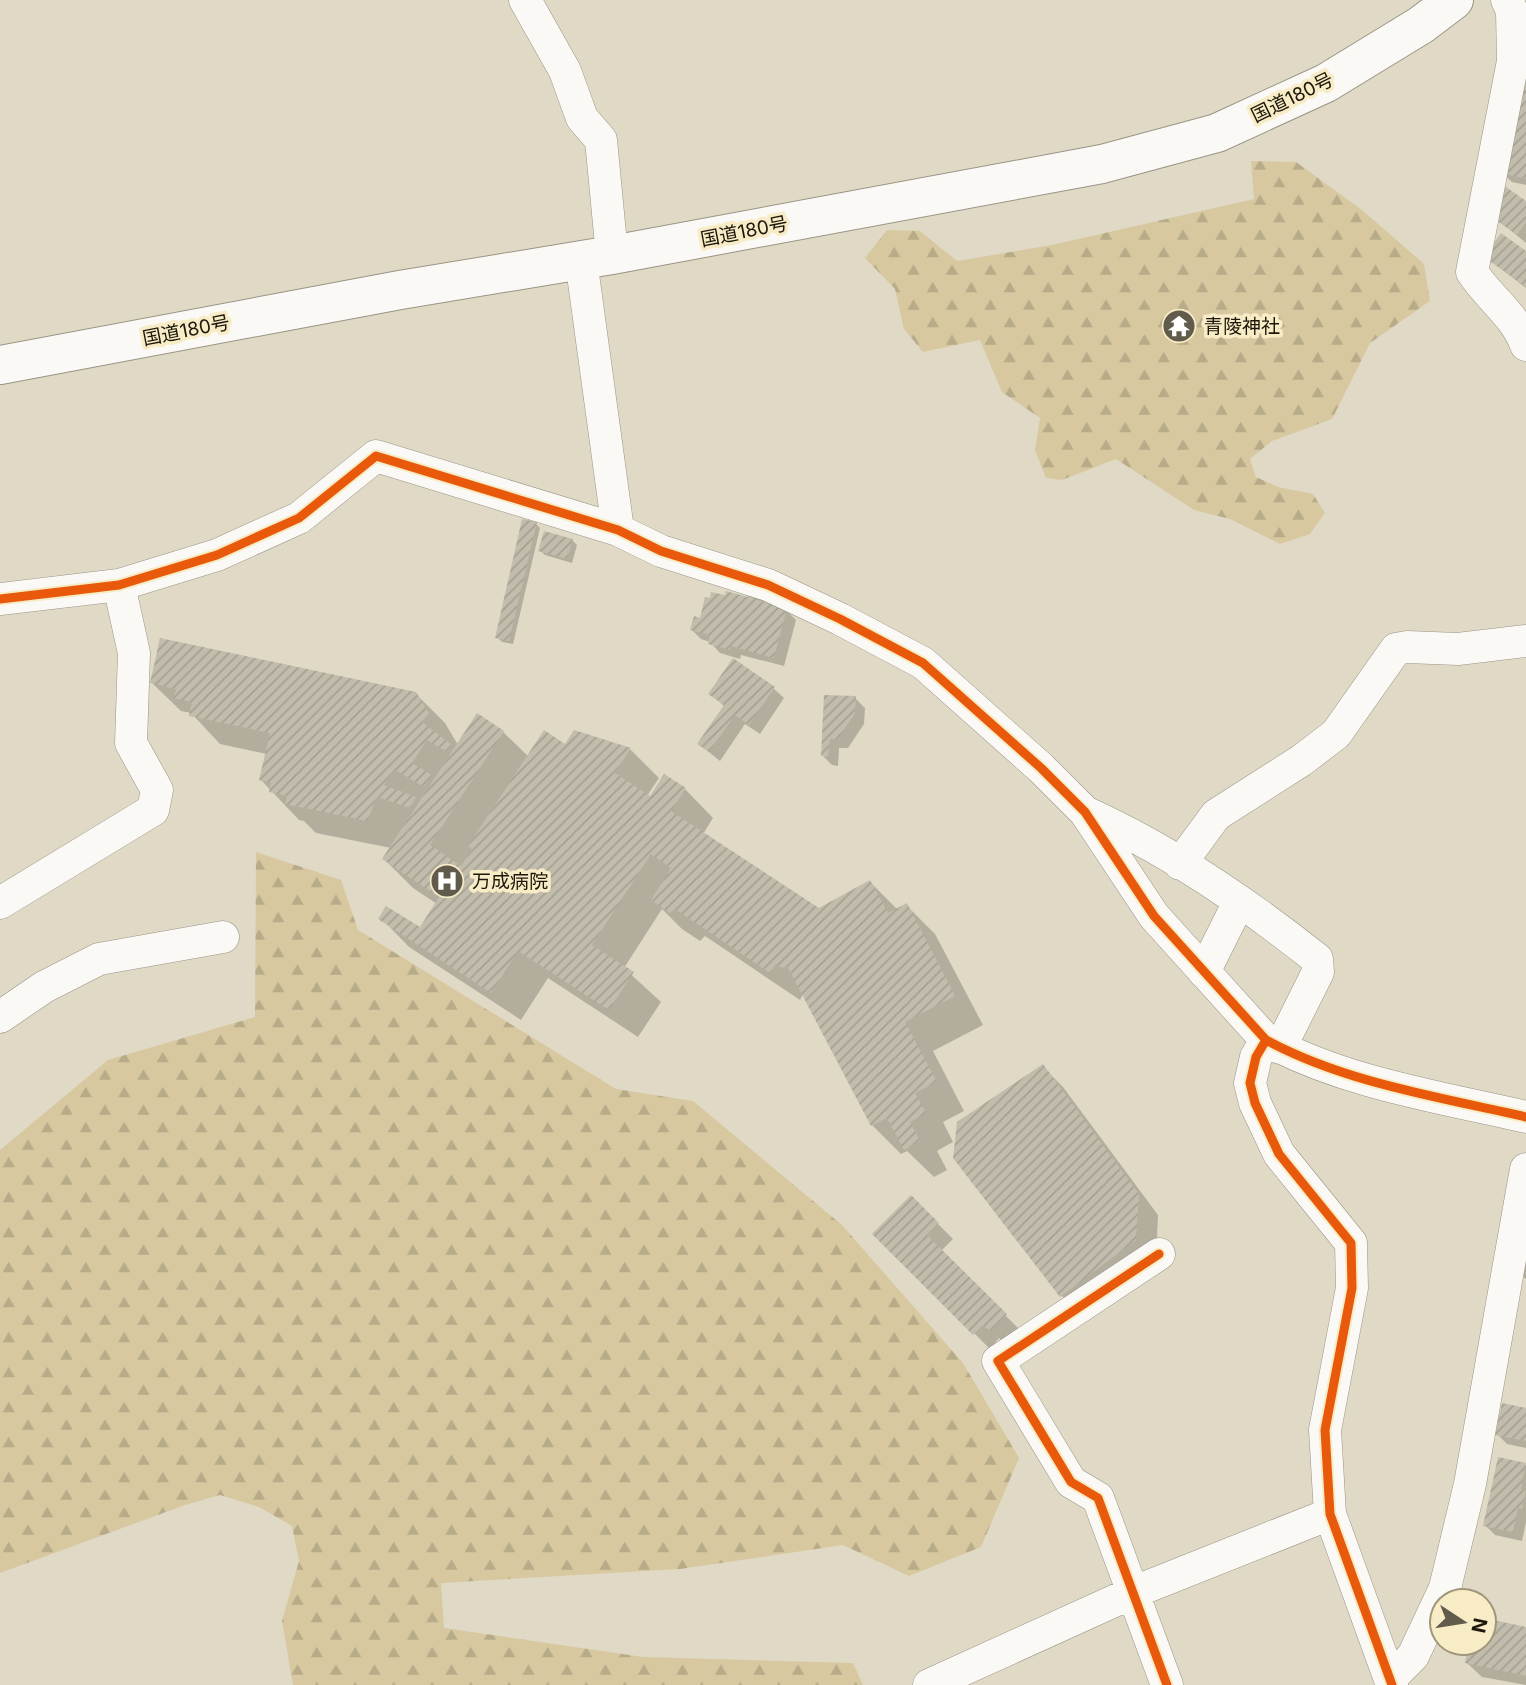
<svg xmlns="http://www.w3.org/2000/svg" width="1526" height="1685" viewBox="0 0 1526 1685" font-family="Inter,'Noto Sans JP',sans-serif">
<style>
.forest{fill:url(#forest-firs)}
.shadow{fill:#0003}
.building{fill:url(#building-hatch)}
.lines{fill:none;stroke-linecap:round;stroke-linejoin:round}
.street-casing{stroke:#9a9485;stroke-width:33}
.highway-casing{stroke:#9a9485;stroke-width:40}
.street{stroke:#faf9f6;stroke-width:32}
.highway{stroke:#faf9f6;stroke-width:38}
.cycleway-casing{stroke:#f8ecc7;stroke-width:13}
.cycleway{stroke:#e8590c;stroke-width:9}
.labels{text-anchor:middle;stroke-width:7;stroke-linejoin:round;paint-order:stroke}
.street-label{font-size:19px;fill:#1c170a;stroke:#f8ecc7}
.poi-label{font-size:19px;fill:#1c170a;stroke:#f8ecc7;text-anchor:start}
</style>
<defs>
<pattern id="forest-firs" width="22" height="20" patternUnits="userSpaceOnUse" patternTransform="scale(1.75)"><rect width="22" height="20" fill="#d7c8a0"/><path d="M5 1l3.5 6h-7zM16 11l3.5 6h-7z" fill="#b8ab88"/></pattern>
<pattern id="building-hatch" width="6" height="6" patternUnits="userSpaceOnUse" patternTransform="scale(1.75)"><rect width="6" height="6" fill="#c1bcac"/><path d="M-1 1l2-2M0 6l6-6M5 7l2-2" fill="none" stroke="#a5a193"/></pattern>
</defs>
<rect width="100%" height="100%" fill="#e0d9c5"/>
<path class="forest" d="M1251,161l45,1 66,48 62,54 6,37 -60,42 -38,76 -60,22 -22,18 6,18 22,10 35,7 12,19 -15,21 -30,10 -50,-25 -36,-9 -78,-51 -54,21 -16,-2 -11,-28 5,-32 -38,-26 -22,-52 -57,12 -19,-23 -9,-40 -30,-31 22,-28 33,1 37,30 95,-16 202,-46z
M256,852l85,28 17,50 258,159 77,12 149,124 121,138 56,95 -38,89 -72,29 -66,-31 -163,24 -239,14 3,45 199,29 210,6 10,22h-570l-11,-64 17,-60 -7,-35 -33,-19 -39,-12 -35,10 -185,68v-423l108,-90 147,-43z"/>
<path class="shadow" d="M1526,80v105l-14,-3 -10,-9z
M1526,203v40l-34,-28z
M1526,253v35l-40,-31z
M536,524l4,4 -27,116 -11,-2 -5,-5z
M572,540l5,5 -5,18 -27,-8 -5,-5z
M758,596l9,9 19,5 10,10 -12,46 -43,-11 -1,4 -20,-6 -10,-11 -9,-3 -10,-10 10,-9z
M733,660l41,29 10,9 -24,36 -15,-10 -25,37 -21,-17 26,-37 -15,-14z
M152,683l264,11 29,29 13,22 45,-13 26,25 36,-11 9,-14 57,18 28,28 -12,18 3,3 35,-10 28,29 -10,16 116,76 51,-28 28,28 8,-5 29,29 48,91 -50,26 31,60 -21,11 10,20 -16,9 10,19 -13,7 -27,-26 -6,3 -29,-29 -69,-131 -3,6 -95,-64 -5,5 -18,-12 -20,-20 -38,59 37,34 -23,35 -90,-59 -27,42 -112,-73 -28,-29 39,12 17,-26 -24,-16 -29,-29 7,-11 -75,-15 -12,-12 -5,-1 -38,-40 6,-26 -47,-10 -29,-31 -10,-2z
M826,696l29,2 10,10 -1,16 -16,24h-9l-1,18 -6,-1 -10,-10z
M1043,1067l20,20 95,128 -2,45 -75,55 -19,-19z
M911,1197l42,42 -12,12 80,80 -15,14 -7,-7 -9,11 -115,-115z
M1526,1255v24l-6,-5z
M1526,1410v38l-19,-4 -10,-10z
M1499,1459l27,6v57l-4,19 -27,-6 -10,-10z
M1484,1620l42,8v57l-44,-8 -16,-15 5,-19h13z"/>
<path class="building" d="M1522,77l4,1v101l-25,-6z
M1499,182l27,19v21l-9,13 -27,-19z
M1501,233l25,18v36l-42,-30z
M522,519l15,3 -28,119 -14,-3z
M544,531l29,8 -6,20 -29,-8z
M726,591l22,6 1,-5 10,3 -2,5 30,8 -13,50 -43,-12 -1,4 -22,-6 2,-9 -20,-5 4,-14 6,2 5,-21 5,1 1,-6 14,3z
M160,638l256,54 13,21 -7,9 30,23 -5,7 -20,-12 -15,23 20,12 -8,12 -30,-18 -10,16 32,12 -6,11 -33,-11 -10,24 -82,-17 2,-8 -18,-4 2,-9 -12,-3 11,-47 -81,-17 3,-14 -19,-4 3,-9 -26,-6z
M733,658l42,29 -26,38 -14,-10 -26,37 -12,-8 27,-39 -16,-11z
M824,695l32,1 -1,17 -17,26h-8l-2,18 -7,-1z
M477,713l27,18 -74,114 31,21 11,-17 -4,-3 76,-116 21,14 9,-14 57,18 -16,25 35,23 14,-22 22,14 -15,23 148,97 51,-28 18,33 19,-10 48,93 -50,26 32,60 -22,11 11,20 -16,9 10,19 -16,9 -17,-32 -16,8 -84,-160 -5,2 -6,-4 -6,9 -95,-64 -5,4 -19,-13 20,-32 -20,-14 -59,91 42,27 -25,38 -91,-59 -27,42 -113,-74 8,-13 34,21 19,-30 -57,-38z
M1043,1064l96,130 -3,46 -76,57 -107,-139 4,-36z
M911,1195l28,28 -12,12 80,79 -17,17 -7,-6 -10,10 -101,-101z
M1502,1403l24,5v33l-31,-6z
M1498,1457l28,6 -5,27 5,1 -4,18 -4,-1 -5,24 -30,-6z
M1484,1618l42,9v49l-61,-13 4,-20h15z"/>
<g class="lines">
<defs>
<path id="street" d="M525,0l40,71 17,47 19,22 11,115
M1507,0l5,11 1,50 -41,211c17,26 43,43 54,73
M581,260l37,270
M0,599l119,-14 98,-30 82,-37 77,-62 242,74 43,21 107,34 72,34 83,44 118,105 44,44 69,104 112,124c80,43 173,57 260,77
M1085,812c80,36 163,92 232,147l1,13 -38,76
M1180,864l36,-49 86,-55 34,-26 60,-85 11,-2 51,2 68,-8
M0,903l153,-93 4,-20 -26,-47 3,-90 -15,-68
M1204,972l35,-70
M0,1017l44,-30 55,-28 124,-22
M1266,1040l-10,17 -6,26 5,20 24,51 72,89 1,45 -27,142 5,84 62,171
M1159,1254l-161,107 73,121 27,16 69,187
M1390,1679l23,-23 32,-68 25,-104 56,-315
M929,1685l205,-93 196,-78"/>
<path id="highway" d="M0,365l400,-75 212,-35 490,-91 115,-31 109,-50 95,-58 33,-25"/>
</defs>
<use href="#street" class="street-casing"/>
<use href="#highway" class="highway-casing"/>
<use href="#street" class="street"/>
<use href="#highway" class="highway"/>
<defs>
<path id="cycleway" d="M0,599l119,-14 98,-30 82,-37 77,-62 242,74 43,21 107,34 72,34 83,44 118,105 44,44 69,104 112,124c80,43 173,57 260,77
M1266,1040l-10,17 -6,26 5,20 24,51 72,89 1,45 -27,142 5,84 62,171
M1159,1254l-161,107 73,121 27,16 69,187"/>
</defs>
<use href="#cycleway" class="cycleway-casing"/>
<use href="#cycleway" class="cycleway"/>
</g>
<defs>
<symbol id="temple-disc" viewBox="-11 -11 22 22"><circle r="9.5" fill="#615b4b" stroke="#f8ecc7"/><path d="M0-6L5-2H3V0L6.5 2.5H4V6H1.5V3h-3V6H-4V2.5H-6.5L-3 0V-2H-5Z" fill="#fff"/></symbol>
<symbol id="hospital-disc" viewBox="-11 -11 22 22"><circle r="9.5" fill="#615b4b" stroke="#f8ecc7"/><path d="M-5-5h3v3.5h4V-5h3V5h-3V1.5h-4V5h-3Z" fill="#fff"/></symbol>
</defs>
<g fill-rule="evenodd">
<use href="#temple-disc" x="1160" y="307" width="38" height="38"/>
<use href="#hospital-disc" x="428" y="862" width="38" height="38"/>
</g>
<g class="labels">
<g class="street-label">
<text transform="translate(1292 97) rotate(-26)" y="7">国道180号</text>
<text transform="translate(744 231) rotate(-11)" y="7">国道180号</text>
<text transform="translate(186 330) rotate(-11)" y="7">国道180号</text>
</g>
<g class="poi-label">
<text x="1204" y="333">青陵神社</text>
<text x="472" y="888">万成病院</text>
</g>
</g>
<g transform="translate(1463 1622) rotate(102)"><circle r="33" fill="#f8ecc7" stroke="#a0977b" stroke-width="2"/>
<path d="M0-5L12 26L0 18L-12 26Z" fill="#615b4b"/>
<text y="-10" font-size="19" font-weight="bold" text-anchor="middle" fill="#1c170a">N</text>
</g>
</svg>
